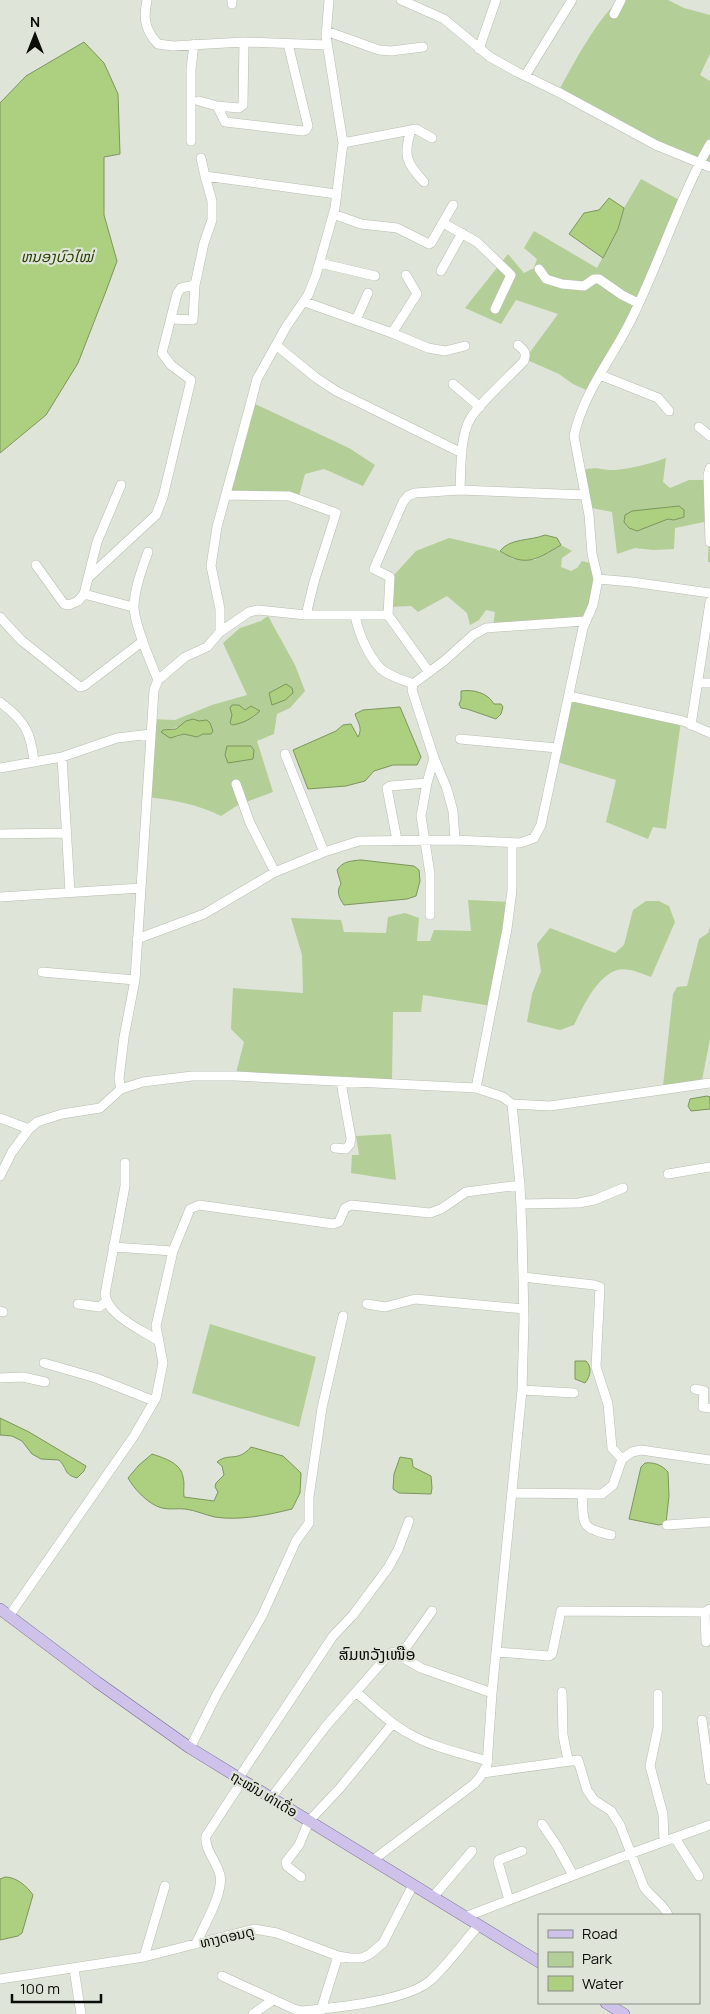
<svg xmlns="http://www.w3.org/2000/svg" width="710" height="2014" viewBox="0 0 710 2014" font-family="Manrope,'Noto Sans Lao',sans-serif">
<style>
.green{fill:#b3ce96;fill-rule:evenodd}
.water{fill:#acd080;stroke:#7c965c}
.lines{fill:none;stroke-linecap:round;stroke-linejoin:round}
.minor-casing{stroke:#b7bdb0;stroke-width:10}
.major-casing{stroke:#746792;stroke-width:12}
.minor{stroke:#fff;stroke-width:9}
.major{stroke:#cec1ea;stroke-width:11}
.labels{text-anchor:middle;stroke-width:4.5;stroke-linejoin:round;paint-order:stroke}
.street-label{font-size:14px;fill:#0b0d08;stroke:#dee4d7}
.water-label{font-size:15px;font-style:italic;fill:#2d4308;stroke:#dee4d7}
.quarter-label{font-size:16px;fill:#0b0d08;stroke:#dee4d7}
</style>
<rect width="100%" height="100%" fill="#dee4d7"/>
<path class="green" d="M621,0h47l16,8 26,7v39l-10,21 10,6v84l-52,-23 -100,-50c12,-22 43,-81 63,-92z
M641,179l40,22 -35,79 -55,112 -18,-8 -14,-10 -34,-15 33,-45 -42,-14 -15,24 -36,-16 43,-54 16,19 10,-5 3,-9 -13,-11 10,-17 63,37 21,-39 6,-21z
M251,402l98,46 26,17 -12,21 -39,-17 -19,5 -7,26 -72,-5z
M666,458l-3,24 7,6 19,-8h17l4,-2v84h-2l1,-41 -34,7 -1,21 -21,1 -18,-2 -18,6 -5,-42 -25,-5 -7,-36c17,-6 21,0 36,-1 17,-2 34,-6 50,-12z
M449,538l47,11 17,10 22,1 26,-15 11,6 -10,7 -1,9 10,4 6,-3 5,-7 12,3 3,7 -12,50 -92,6 2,-15 -9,-2 -7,10 -9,5 -3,-12 -20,-17 -29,16 -7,-6 -22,1 5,-32 22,-24z
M268,616l27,49 10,26 -15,17 -13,6 -3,20 -17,7 16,51 -35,13 -17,11c-24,-12 -47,-16 -74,-19l5,-78 23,1 37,-15 35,-10 -24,-52 17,-15 21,-7zM206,720l5,14h-8l-6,3 -13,-3 -7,3 -14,-7c15,-2 28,-7 43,-10z
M569,696l112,25 -15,108 -13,-2 -5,12 -42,-17 10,-42 -62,-19z
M468,900l43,2 -19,104 -69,-11 -2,17h-28l-1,70 -156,-9 8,-31 -13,-13 2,-41 70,5 -1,-38 -11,-37 50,2 3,12 42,1 2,-16 17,-4 14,5 -2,23h13l4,-11 37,1z
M646,901h13l10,5 6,16 -24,55c-10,-4 -24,-10 -34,-7 -21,7 -34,37 -43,55l-14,5 -33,-8 5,-28 9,-23 -4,-27 13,-16 65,25 9,-8 9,-35z
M710,926v113l-8,41 -39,6 10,-92 4,-7 10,-1 12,-47 9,-6z
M391,1134l5,46 -45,-7 1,-18h7l-3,-19z
M210,1324l106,33 -17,70 -107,-34z"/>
<path class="water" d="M84,42l20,21 14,31 2,60 -16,3v58l13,46 -11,30 -28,72 -32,52 -46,38v-350l26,-27z
M609,198l15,10 -6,21 -15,29 -34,-24 15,-21 15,-3z
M679,506l5,4v7l-10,3 -6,-1 -31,12 -8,-3 -5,-6 1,-7 7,-4z
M545,535l12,3 4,7c-24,14 -35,23 -61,6 10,-13 30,-10 45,-16z
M286,684l6,4 1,5 -8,7 -13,5 -3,-12z
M461,691c12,-2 27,2 33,13h7l2,3 -2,7 -5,5 -29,-10 -6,-1 -2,-4 2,-4z
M232,705h7l6,5 6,-4 9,5c-9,8 -16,12 -28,14l-2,-2 2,-8 -2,-7z
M400,707l21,50 -4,8h-24l-19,6 -9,10 -19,5 -38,3 -15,-39 43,-19 7,-6 8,-1 7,13c5,-9 0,-14 -3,-23l8,-4z
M193,719l6,2 8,-1 3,3 3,8 -2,3h-8l-6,3 -13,-3 -14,4 -9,-6 2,-2 13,-1 10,-8z
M227,746h24l3,4 -1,9 -25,4 -3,-8z
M361,860l53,6 5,4 1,11 -4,15 -9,3 -63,6c-5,-7 -8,-14 -3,-21l-4,-14c6,-9 14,-9 24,-10z
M707,1096l3,1v12l-19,2 -3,-5 2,-7z
M575,1361h11c6,6 5,15 -1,22l-10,-4z
M0,1418l29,14 57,34 -2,5 -7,7c-14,-4 -9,-9 -18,-18l-18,-1 -9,-5 -10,-13 -10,-5 -12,-1z
M251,1447l32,9 18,17 -1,20 -8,16c-24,6 -53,12 -77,8 -10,-2 -20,-7 -30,-8 -8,-1 -15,1 -23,-1 -13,-3 -28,-19 -34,-30l11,-13 13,-11c12,4 29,9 31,23 2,6 0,13 1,20l30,4 4,-9 -3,-5 1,-4 8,-8 -2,-9 -5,-4c12,-10 20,1 34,-15z
M400,1457l12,2 1,8 18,9 1,12 -1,6 -32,-1 -6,-4 1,-15z
M645,1463c9,-1 17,2 23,9l1,24 -3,27 -7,2 -30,-6 12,-52z
M5,1877c11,0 22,9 28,18l-11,38 -4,3 -18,4v-61z"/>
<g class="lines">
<defs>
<path id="minor" d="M147,0c-4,19 -2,30 11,44l15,2 71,-4 83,3
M401,0l43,19 46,38 27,15 41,20 98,53 54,22
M232,4v-4
M614,14l7,-14
M326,31l53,19 12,1 32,-4
M479,49l17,-49
M525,76l47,-76
M199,101l18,5 8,16 78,9 3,-1 2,-4 -20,-82
M217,106l22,2 4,-3 1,-63
M411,130c-8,25 -5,33 13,52
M191,141v-72l3,-25
M343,143l73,-14 16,9
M201,158l4,18 131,18
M333,214l28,10 36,4 32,16 2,-1 22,-38
M443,223l34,19 34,33 -16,34
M320,263l55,13
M539,269l7,10 16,5 22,2 10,-7h5l23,16 16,8
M441,271l21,-38
M305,302l87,31 36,15 17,3 20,-5
M172,319l21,1 2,-35
M356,320l12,-27
M392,333l25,-39 -11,-19
M276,345l39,32 21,14 126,62
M600,375l58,23 11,13
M453,384l27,23
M699,427l11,9
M710,468l-2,7 2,67
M460,490c1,-20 0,-51 9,-69 9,-17 41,-45 55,-60 3,-9 0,-11 -6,-16
M226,495l63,1 47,17 -22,69 -8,33
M148,552c-6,17 -13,35 -14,53 -1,17 17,58 24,75
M36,565l28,39 5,1 9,-4 6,-7 13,-52 24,-57
M89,577l67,-62 7,-18 28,-117 -20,-15 -9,-12 15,-59 4,-6 14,-3 9,-42 8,-23v-19l-7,-25
M598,579l34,3 78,11
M84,594l49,13
M355,615c3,17 13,41 26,54 8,7 22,11 32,15
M0,617l21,23 59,47 4,-1 59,-45
M220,632l29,-20 9,-2 48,5h82
M429,672l-41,-57 2,-38 -16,-8 29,-67 5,-6 7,-3 45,-3 125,5
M697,683h13
M569,696l114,25 27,12
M0,702c25,19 31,30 34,60
M691,725l19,-123
M460,739l97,9
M285,754l39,98
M62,757l8,135
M0,768l62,-11 55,-19 34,-4
M236,784l14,39 25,49
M0,834l66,-1
M397,840l-10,-52 3,-2 37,-3
M455,840l-2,-29 -6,-22 -13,-31 -22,-68 1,-6 31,-23 29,-26 13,-7 99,-7
M0,897l141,-9
M430,915v-41l-9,-58 6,-33 7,-25
M137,939l67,-25 71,-42 49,-20 35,-11 96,-1 65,3 14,-5 7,-13 42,-197 10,-23 5,-26 -6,-25 -3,-39 -15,-79c9,-42 36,-75 55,-112 30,-59 49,-123 81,-180
M42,972l93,8
M476,1088l31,-159 5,-39v-46
M121,1089l-2,-10 5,-42 11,-57 19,-290 4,-10 27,-23 22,-10 13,-15v-23l-9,-43 6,-39 34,-125 6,-23 29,-52 22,-32 8,-20 19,-67 8,-65 -17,-107 3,-36
M0,1118l29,11
M335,1148l11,1 4,-5 1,-6 -10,-56
M125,1163v23l-20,108c2,21 35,35 52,46
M668,1174l42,-7
M0,1176l12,-24 17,-23 8,-7 25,-8 38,-6 21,-19 22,-7 49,-6h43l241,12 27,9 9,7 38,2 160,-23
M521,1204l58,-1 15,-3 29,-12
M113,1247l60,4
M523,1277l71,8 6,2 -4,80 12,37 4,44 10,11
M78,1304l21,3 7,-5
M367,1304l18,3 30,-8 109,10
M0,1311l3,1
M44,1363l52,15 58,23
M0,1378l23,-1 22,5
M695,1389l9,2 -1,16 7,1
M522,1390l52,3
M512,1493l90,1 11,-9 9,-26 10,-7 9,-2 69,10
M582,1494c2,30 -3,34 29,41
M667,1525l43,-3
M705,1612l1,30
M9,1616l125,-180 22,-38 7,-35 -7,-37 17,-75 17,-42 9,-4 134,19 6,-2 6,-14 6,-3 79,8 11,-4 25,-17 54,-7
M497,1652l52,4 3,-2 9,-43 144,1 5,-3
M400,1656l21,12 71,25
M562,1692l1,43 5,25
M357,1693c16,13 31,29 49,39 25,15 54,21 82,29
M658,1694v34l-8,38 13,48 1,27
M702,1720l8,60
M190,1748l27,-54 45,-78 34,-75 13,-18v-26l13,-89 21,-92
M483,1773l95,-13 9,30 7,10 17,11 9,14 24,62c7,11 20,17 24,28
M238,1779l95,-143 20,-21 35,-47 10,-18 11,-29
M271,1798l55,-72 64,-73 4,-1 6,4 32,-45
M542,1824l15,22 16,29
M675,1838l24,38
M373,1860l101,-76 6,-7 7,-12 5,-72 30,-303 2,-70 -2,-87 -2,-48 -8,-81
M301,1877l-14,-11 -1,-4 13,-17 10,-24 31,-33 53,-65
M433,1897l39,-46
M509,1900l-11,-38 1,-2 23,-9
M465,1917l167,-64 78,-28
M196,1944c7,-17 28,-51 24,-69 -3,-13 -16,-26 -14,-39l36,-55
M144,1957l21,-71
M74,1969l7,45
M222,1976l72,33 8,2c32,-3 106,-10 129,-31 17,-16 32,-37 48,-55
M0,1979l144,-22 110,-28 23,4 61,23 12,2h12l8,-4 13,-11 30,-58
M320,2013l18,-57
M253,2014l20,-14"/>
<path id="major" d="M0,1609l97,73 93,66 349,214
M606,2003l18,11"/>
</defs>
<use href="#minor" class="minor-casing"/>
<use href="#major" class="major-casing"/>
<use href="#minor" class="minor"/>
<use href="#major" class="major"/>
</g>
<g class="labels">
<g class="street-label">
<text transform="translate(264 1794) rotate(31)" y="5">ຖະໝົນ ທ່າເດື່ອ</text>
<text transform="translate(227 1937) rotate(-13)" y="5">ທາງດອນດູ</text>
</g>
<g class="water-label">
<text x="57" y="262">ຫນອງບົວໄໝ່</text>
</g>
<g class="quarter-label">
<text x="377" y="1660">ສົມຫວັງເໜືອ</text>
</g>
</g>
<rect x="538" y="1914" width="162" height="90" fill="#dee4d7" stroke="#8a8e84"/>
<rect x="548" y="1930" width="25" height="8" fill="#cec1ea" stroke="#8a8e84"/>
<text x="582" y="1939" font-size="15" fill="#0b0d08">Road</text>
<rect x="548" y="1952" width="25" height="15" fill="#b3ce96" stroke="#8a8e84"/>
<text x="582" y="1964" font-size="15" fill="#0b0d08">Park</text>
<rect x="548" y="1976" width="25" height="15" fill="#acd080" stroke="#8a8e84"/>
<text x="582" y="1989" font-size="15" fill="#0b0d08">Water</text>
<g transform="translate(35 35)" stroke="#dee4d7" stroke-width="4" paint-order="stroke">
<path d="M0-4L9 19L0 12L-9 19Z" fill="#0b0d08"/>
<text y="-8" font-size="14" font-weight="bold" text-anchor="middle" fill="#0b0d08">N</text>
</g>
<path d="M12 1994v8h89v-8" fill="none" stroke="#0b0d08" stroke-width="2.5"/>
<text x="20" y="1994" font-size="15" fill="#0b0d08" stroke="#dee4d7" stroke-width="4" paint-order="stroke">100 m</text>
</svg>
